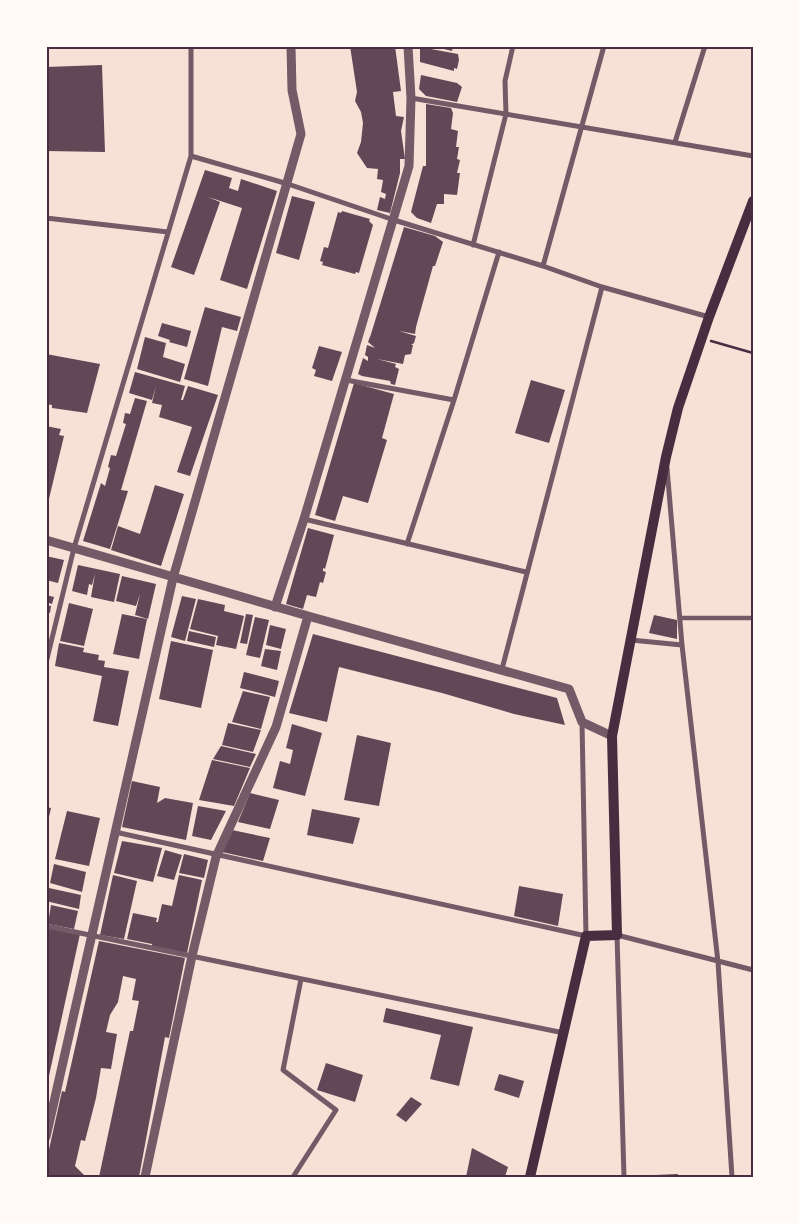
<svg xmlns="http://www.w3.org/2000/svg" width="799" height="1223" viewBox="0 0 799 1223" font-family="'Nunito Sans',sans-serif">
<style>
.building{fill:#644757}
.lines{fill:none;stroke-linecap:round;stroke-linejoin:round}
.path{stroke:#4a2c40;stroke-width:2.5}
.pedestrian{stroke:#755966;stroke-width:4.5}
.minor{stroke:#755966;stroke-width:5}
.tertiary{stroke:#755966;stroke-width:9}
.secondary{stroke:#4a2c40;stroke-width:10}
.neatline{fill:none;stroke:#4a2c40;stroke-width:2}
</style>
<rect width="100%" height="100%" fill="#f7e1d7"/>
<path class="building" d="M350,46h45l6,45 -8,1 3,24 8,1 -3,14 4,28h-5v14l-10,40 -13,-3 3,-13 5,2 1,-5 -5,-2 2,-12 -6,-1 1,-10 -11,-1 -10,-15 4,-11 2,-19 -2,-11 -6,-11 2,-9z
M436,46h17l-1,5 -16,-4z
M420,47l38,7 1,6 -2,9 -3,-1v3l-34,-9z
M102,65l3,87 -59,-1v-84z
M421,75l36,8 5,4 -5,15 -31,-6 -7,-7z
M426,104l25,4 2,5 -2,16 7,2 -2,16h3l-2,12 3,1 -3,13h3l-3,22 -13,-1v10h-7l-6,19 -14,-5 -6,-6 12,-46h3z
M205,170l27,8 -3,10 9,3 3,-12 36,12 -30,98 -27,-9 22,-72 -34,-11 12,5 -26,73 -23,-8z
M292,196l23,6 -16,58 -23,-7z
M342,211l28,8 -1,2 4,4 -14,48 -3,-1 -1,2 -33,-9 1,-3 -3,-1 4,-14 4,1 10,-36 3,1z
M404,227l31,9 8,6 -8,24h-2l-17,61 -1,7 -16,-3 17,5 -2,7 -3,2h2l-2,9 -6,1 -2,9 -26,-5 19,5 -1,3 4,2 -4,16 -4,-1 -1,-3 -28,-5 -4,-2 5,-16 5,3v-4l-3,-2 2,-10 8,3 -7,-6 3,-8 19,6 -19,-6z
M205,307l36,10 -4,14 -15,-4 -14,59 -24,-7z
M162,323l29,8 -4,16 -18,-5 1,-2 -12,-4z
M145,337l21,6 -3,14 22,7 -5,18 -43,-13z
M319,346l23,6 -10,29 -18,-5 2,-6 -4,-2z
M46,354l54,10 -13,49 -35,-5v-3l-6,-1z
M135,372l50,14 -4,14h2l5,-14 30,9 -28,81 -13,-4 15,-45 -33,-10 3,-12 -10,-2 4,-17 -4,14 -23,-7z
M531,380l34,10 -16,53 -34,-10z
M354,383l40,11 -12,44 5,2 -19,63 -25,-7 -8,25 -20,-6z
M135,398l12,3 -26,89 7,1 -18,58 -27,-8 18,-58 4,3 5,-18 -2,-1 3,-12 5,1 10,-32 -3,-1 2,-10 5,1z
M46,426l15,3 -2,6 5,1 -16,67 -2,-1z
M155,485l29,9 -23,72 -50,-16 7,-24 22,8z
M308,528l26,7 -9,34 -2,-1v3l3,1 -3,11 -3,-1 -4,15 -9,-2 -4,14 -17,-5z
M46,556l18,4 -6,23 -12,-3z
M78,565l42,9 -6,28 -23,-5 4,-23 -3,11 -3,-1 -2,11 -15,-4z
M122,576l34,8 -8,35 -13,-4 5,-21 -4,12 -20,-5z
M46,595l8,2 -2,7 -6,-2z
M182,596l14,3 -11,42 -14,-4z
M198,599l27,6 -1,6 20,5 -8,33 -20,-4 2,-9 -28,-7z
M69,603l24,6 -9,37 -24,-5z
M46,605l5,1 -1,7 -4,-1z
M122,614l25,5 -8,40 -26,-5z
M246,614l7,1 -6,29 -7,-1z
M654,615l23,5v19l-28,-6z
M255,617l14,3 -9,38 -14,-3z
M270,625l16,4 -5,20 -15,-4z
M189,631l27,6 -2,10 -27,-6z
M313,634l244,64 8,27 -51,-11 -72,-21 -103,-26 -12,55 -38,-9z
M171,641l42,9 -12,58 -42,-9z
M59,643l25,5 -1,4 16,3 -1,5 7,1 -1,6 25,4 -11,55 -25,-5 9,-45 -47,-10z
M265,649l16,2 -4,19 -16,-4z
M244,672l35,9 -4,16 -35,-9z
M243,691l27,6 -9,32 -29,-7z
M228,723l33,7 -8,22 -31,-7z
M292,724l30,9 -17,63 -32,-8 7,-27 10,3 3,-14 -7,-2z
M357,735l34,8 -12,63 -35,-6z
M221,746l35,8 -6,13 -37,-8z
M212,760l38,8 -16,38 -35,-6z
M132,781l28,6 -3,16 8,-5 28,5 -7,37 -64,-13z
M250,793l29,7 -9,29 -32,-7z
M198,806l28,5 -15,29 -19,-4z
M46,807l5,1 -4,18 -1,-1z
M312,809l48,9 -7,26 -46,-9z
M67,811l33,7 -11,48 -34,-7z
M232,830l38,8 -7,23 -41,-9z
M122,841l40,7 -9,34 -39,-9z
M165,850l17,5 -8,25 -17,-4z
M184,854l24,6 -4,18 -25,-5z
M54,864l32,8 -4,20 -32,-9z
M113,875l24,6 -13,58 -24,-4z
M179,875l23,5 -15,73 -35,-7v-2l-25,-5 6,-26 24,5 -1,4h2l4,-18 10,2z
M519,886l44,8 -5,32 -44,-10z
M49,888l32,7 -2,14 -33,-8z
M51,905l27,6 -4,18 -26,-5z
M46,927l34,7 -33,151h-1z
M99,941l86,17 -16,80 -4,-1 -26,140h-40l31,-146h3l6,-30 -7,-1 4,-21 -13,-3 -5,26 -8,13 -4,17 11,2 -6,35 -10,-1 -5,30 -11,43 -4,-1 -6,26 11,11h-37l-3,-4v-10l16,-72 3,1z
M386,1008l87,19 -14,59 -29,-7 11,-44 -58,-13z
M326,1063l37,12 -8,27 -38,-12z
M499,1074l25,7 -5,17 -25,-8z
M411,1097l11,7 -16,18 -10,-7z
M472,1148l36,19 -3,10h-39z
M678,1174v3h-23v-2z"/>
<g class="lines">
<path class="path" d="M711,341l42,12"/>
<path class="pedestrian" d="M680,618h73"/>
<path class="minor" d="M411,98l342,58
M675,142l30,-96
M191,156l97,28 106,36 149,46 59,21 107,30
M46,218l122,14
M473,245l33,-131 -1,-33 8,-35
M543,266l61,-220
M346,380l108,20
M667,468l15,177 36,317 14,215
M304,519l222,53
M407,544l47,-144 45,-148
M631,640l51,5
M46,663l28,-115 117,-392v-110
M502,669l100,-382
M115,832l471,104 -4,-214
M46,926l518,107
M293,1177l43,-67 -53,-40 18,-91
M624,1177l-7,-242 136,35"/>
<path class="tertiary" d="M46,540l262,76 261,73 13,33 30,14
M275,607l29,-88 105,-353 2,-68 -3,-52
M46,1137l127,-559 128,-444 -9,-44 -1,-44
M145,1177l47,-221 24,-99 60,-130 32,-111"/>
<path class="secondary" d="M530,1177l56,-241 31,-1 -5,-199 54,-279 12,-49 31,-91 44,-116"/>
</g>
<rect width="799" height="1223" fill="none" stroke="#fffaf5" stroke-width="95"/>
<rect x="48" y="48" width="704" height="1128" class="neatline"/>
</svg>
